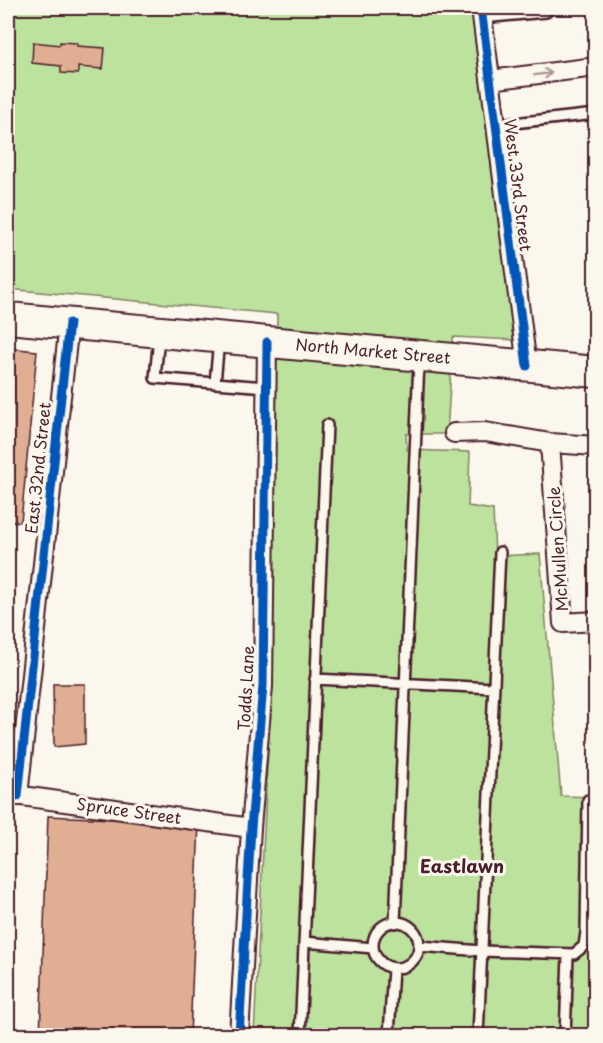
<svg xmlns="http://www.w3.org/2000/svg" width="603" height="1043" viewBox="0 0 603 1043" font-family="'Playpen Sans',sans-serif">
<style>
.green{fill:#bce29d;stroke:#838064;stroke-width:1.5}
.building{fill:#e0ae92;stroke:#4a1f2b;stroke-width:1.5}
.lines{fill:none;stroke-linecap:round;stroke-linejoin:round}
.service-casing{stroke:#4a1f2b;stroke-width:14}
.minor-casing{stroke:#4a1f2b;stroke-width:22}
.primary-casing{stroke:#4a1f2b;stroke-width:34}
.service{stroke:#fbf7ec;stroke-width:9}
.minor{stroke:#fbf7ec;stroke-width:18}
.primary{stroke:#fbf7ec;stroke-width:30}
.cycleway-casing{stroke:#fbf7ec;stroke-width:13}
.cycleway{stroke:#0057b8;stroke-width:9}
.oneway{stroke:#ab9695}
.labels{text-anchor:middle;stroke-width:6;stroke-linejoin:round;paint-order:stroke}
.street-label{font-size:16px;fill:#4a1f2b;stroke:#fbf7ec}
.neighbourhood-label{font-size:18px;font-weight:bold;fill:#4a1f2b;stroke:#fbf7ec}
</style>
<rect width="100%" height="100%" fill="#fbf7ec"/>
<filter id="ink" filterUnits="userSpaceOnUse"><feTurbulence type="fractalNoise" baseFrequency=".0167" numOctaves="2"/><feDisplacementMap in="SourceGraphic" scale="12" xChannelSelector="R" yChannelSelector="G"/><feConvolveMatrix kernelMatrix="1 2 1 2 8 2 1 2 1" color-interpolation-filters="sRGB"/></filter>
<g filter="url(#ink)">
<path class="green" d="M8,8h464l43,332 -62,-3 -6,97h-41l1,16 63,2 -2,54 25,4 2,46 45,-2 21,242 34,1v238h-341l15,-306 8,-415 -269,-25z"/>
<path class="building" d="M33,42l27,3v-3l17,1v3l28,2 -2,21 -25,-2v7l-17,-1v-7l-29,-3z
M8,348l29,3 -16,171 -13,-1z
M53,684h32v60l-31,3z
M48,816l151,7 -9,213h-150z"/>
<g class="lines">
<defs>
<path id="service" d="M482,18l64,-6 -1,-4
M495,125l101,-11
M159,337l-4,41 60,5 4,-43
M215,383l52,4
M315,679l179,9
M373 945a23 23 0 1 1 46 0a23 23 0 1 1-46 0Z
M395,923l24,-562
M304,942l69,6
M419,946l63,5 92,3 10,-8 2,-14 2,-132
M300,1036l27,-611
M389,1036l4,-68
M478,1036l22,-484
M565,1036l3,-80"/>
<path id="minor" d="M481,8l46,358
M490,80l106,-13
M454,433l31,-1 65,11 46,3
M550,443l13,180 33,-2
M8,794l243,34
M18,796l51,-473
M239,1036l12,-208 12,-142 4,-344"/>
<path id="primary" d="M8,318l588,54"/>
</defs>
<use href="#service" class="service-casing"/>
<use href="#minor" class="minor-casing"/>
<use href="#primary" class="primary-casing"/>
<use href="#service" class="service"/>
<use href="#minor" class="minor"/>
<use href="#primary" class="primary"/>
<defs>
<path id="cycleway" d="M481,8l46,358
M18,796l51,-473
M239,1036l12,-208 12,-142 4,-344"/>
</defs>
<use href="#cycleway" class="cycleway-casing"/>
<use href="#cycleway" class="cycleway"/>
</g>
<defs><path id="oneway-shaft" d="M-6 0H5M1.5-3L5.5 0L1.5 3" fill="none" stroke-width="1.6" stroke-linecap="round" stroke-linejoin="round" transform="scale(1.5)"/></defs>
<use class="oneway" href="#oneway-shaft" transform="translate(543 74) rotate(-7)"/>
</g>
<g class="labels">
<g class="street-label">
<text transform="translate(518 185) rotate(83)" y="6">West 33rd Street</text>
<text transform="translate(373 351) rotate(5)" y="6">North Market Street</text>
<text transform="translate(38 468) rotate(-84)" y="6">East 32nd Street</text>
<text transform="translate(558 549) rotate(-94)" y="6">McMullen Circle</text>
<text transform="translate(246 688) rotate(-87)" y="6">Todds Lane</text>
<text transform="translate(129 811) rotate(8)" y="6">Spruce Street</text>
</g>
<g class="neighbourhood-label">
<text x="462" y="873">Eastlawn</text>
</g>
</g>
<rect width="603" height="1043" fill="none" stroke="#fbf7ec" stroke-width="30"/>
<rect x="15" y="15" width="573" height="1013" fill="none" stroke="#4a1f2b" stroke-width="2" filter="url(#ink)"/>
</svg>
